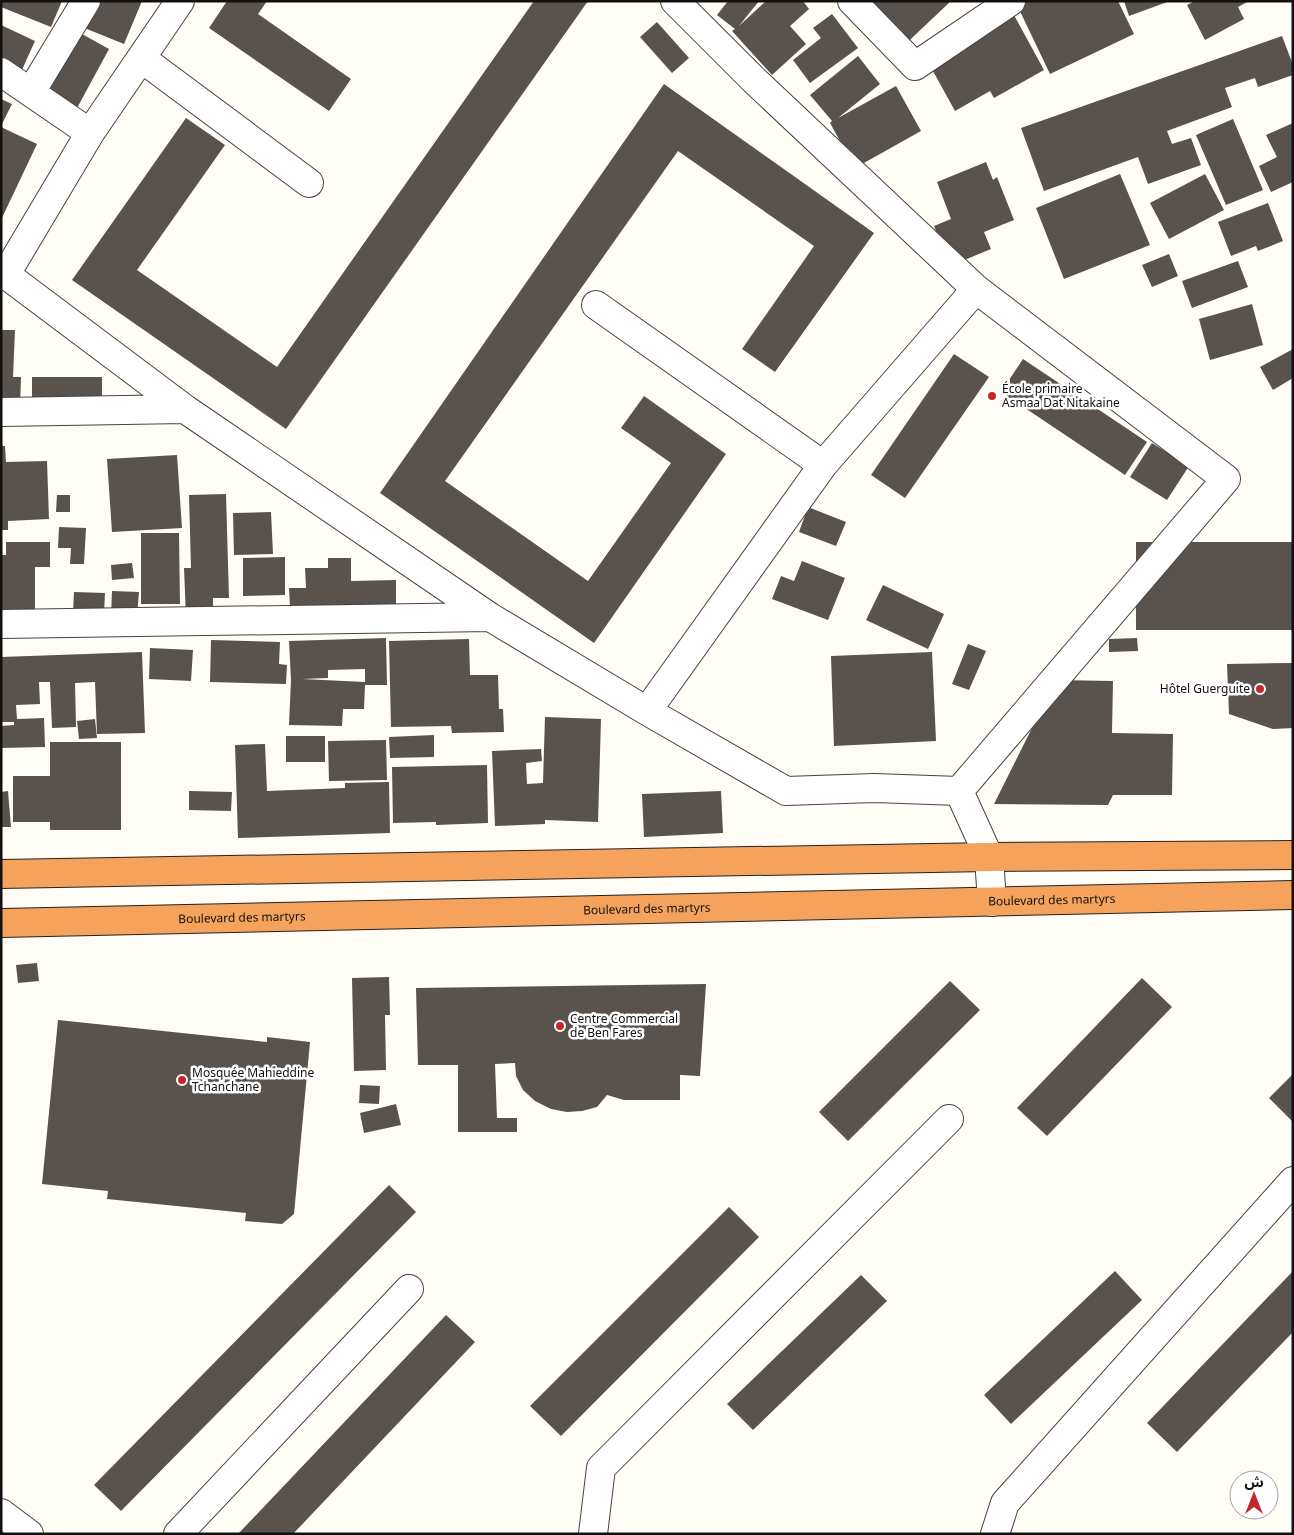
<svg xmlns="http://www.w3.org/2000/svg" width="1294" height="1535" viewBox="0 0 1294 1535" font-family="Georgia,'Noto Sans Arabic',serif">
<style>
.building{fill:#5a524d;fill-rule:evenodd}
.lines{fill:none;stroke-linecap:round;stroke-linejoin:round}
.minor-casing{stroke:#444;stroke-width:30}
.highway-casing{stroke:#222;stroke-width:30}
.minor{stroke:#fff;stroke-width:28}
.highway{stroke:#f5a25d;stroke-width:28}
.poi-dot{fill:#c4262e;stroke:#fff;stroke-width:2}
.labels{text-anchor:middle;stroke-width:5;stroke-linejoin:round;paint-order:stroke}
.poi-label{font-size:12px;fill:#111;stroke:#fff;text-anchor:start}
.street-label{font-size:12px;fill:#111;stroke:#fff}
</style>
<rect width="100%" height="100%" fill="#fffdf5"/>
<path class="building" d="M1,1h61l-11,26 -50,-20z
M92,1h50l-18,43 -42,-17z
M227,1h40l-9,13 93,65 -22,32 -120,-83z
M534,1h54l-302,428 -214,-149 114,-162 39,27 -88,125 140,97z
M728,1h31l-20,25 27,-25h37l6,8 -19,17 16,18 -34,31 -40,-44 3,-2 -18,-14z
M844,1h107l-56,53z
M1025,1h93l16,33 -84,40 -33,-69z
M1124,1h46l-41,15z
M1195,1h54l-11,6 6,12 -39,21 -18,-35z
M1009,6l35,64 -50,28 -4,-7 -35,20 -32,-58z
M832,14l26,34 -48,35 -17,-23 28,-22 -8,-10z
M657,22l32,36 -17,15 -32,-36z
M1,25l34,16 -24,53 -10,-5z
M73,29l36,20 -39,72 -36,-19z
M1282,36l11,29v10l-35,12 -3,-9 -30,10 7,19 -65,24 5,13 19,-6 10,27 -53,19 -10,-27 -94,34 -23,-63z
M858,56l22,28 -42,34 58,-32 25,45 -66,37 -25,-45 2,-2 -22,-26z
M664,84l210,149 -99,139 -33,-23 72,-103 -136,-95 -233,330 143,100 83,-118 -50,-35 23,-32 82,58 -132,189 -214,-150z
M1,99l11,5 -11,22z
M1233,119l30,71 -37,15 -30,-70z
M1293,123v59l-22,10 -12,-26 18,-9 -11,-22z
M1,127l36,17 -36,76z
M986,162l7,18 4,-3 17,43 -30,12 7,17 -41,17 -16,-40 17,-7 -14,-37z
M1120,174l30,71 -86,34 -28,-71z
M1205,174l19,36 -55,29 -19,-36z
M1268,203l15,38 -25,10 -2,-5 -25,10 -13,-34z
M1169,254l9,22 -26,11 -10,-22z
M1238,261l10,26 -56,21 -10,-27z
M1252,304l11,41 -53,15 -11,-41z
M1,330h14l-2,47h8l-1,31 -19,-1z
M1293,349v29l-20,12 -13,-23z
M954,354l35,23 -84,121 -34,-23z
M1023,359l124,83 -22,33 -124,-83z
M32,377h70v41h-70z
M1152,443l37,23 -22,34 -37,-23z
M1,446h4l1,16 41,-1 2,58 -41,2v9h-7z
M177,455l5,73 -70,4 -5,-73z
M226,494l3,104h-16v19l-27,1 -2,-50h7l-2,-73z
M57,495h13v17h-14z
M808,507l38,15 -10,24 -37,-14z
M271,512l2,42 -39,1 -1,-42z
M59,527l27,1 -2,36h-14l1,-16h-13z
M141,533h38l1,71h-39z
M6,542h44v25h-15v53h-34v-65h5z
M1136,542h157v88h-157z
M285,557v38l-42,1v-38z
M328,558h23v23l45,-1v25l-106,2 -1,-19h17l-1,-20h23z
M802,561l43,17 -17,42 -56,-21 9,-23 13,5z
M132,563l2,15 -22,2 -1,-15z
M883,585l61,29 -16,35 -62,-29z
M112,591l27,1 -2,24 -26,-1z
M74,592l31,1 -1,21 -31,-1z
M386,638l1,47h-22l-1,24h-21l-1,17 -53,-1 2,-45 -2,-39zM365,669v13l-63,-3 26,-1v-8z
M1137,638l1,13 -29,1v-13z
M469,639l1,36h28l1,34h4l1,23 -52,1 -1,-7 -60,1 -2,-86z
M211,640l69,2 -1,22 8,1 -1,19 -76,-2z
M968,644l18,7 -17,39 -17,-6z
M150,648l43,2 -2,31 -42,-2z
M142,652l3,81 -48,1 -2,-52 -20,1 1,44 -24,1 -2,-46h-11l1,22 -24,1 1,14 27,-1 1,29 -44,1v-22l13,-1v-3h-13v-65z
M932,652l4,89 -102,5 -3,-90z
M1293,663v65l-20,1 -44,-15 -2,-50z
M1056,680l57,1 -1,52 61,1 -1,61h-59l-5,10 -114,-1z
M545,717l56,2 -3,103 -53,-2v4l-50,2 -3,-75 49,-2 1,12 -16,2 1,21 16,-1z
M95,719l2,19 -18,1 -2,-18z
M434,735v22l-44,1 -1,-21z
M286,736h39v26h-39z
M386,740l1,40 -58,1 -1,-40z
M50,742h71v88h-71v-8h-37v-46h37z
M265,744l2,47 78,-3v-5l44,-1 1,51 -152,5 -3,-93z
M487,765l1,58 -52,2v-3l-43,1 -1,-56z
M8,791l3,36h-10v-35z
M189,791l43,1 -1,19 -42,-1z
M721,791l2,42 -79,4 -2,-43z
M37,963l2,18 -21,2 -2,-18z
M389,977l1,38h-5l1,55 -32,1 -2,-93z
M1142,978l30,29 -125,129 -30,-28z
M950,981l30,29 -132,131 -29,-29z
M706,984l-6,92 -20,-1v25h-56l-17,-5 -10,12 -15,4 -15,1 -16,-3 -16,-8 -12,-11 -7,-14 -1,-13 -20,1 2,54h20v14h-59v-67h-40l-2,-77z
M58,1020l209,22v-5l43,5 -16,172 -12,10 -37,-3 1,-8 -139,-14 1,-8 -66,-7z
M1293,1074v48l-24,-24z
M360,1085l20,1 -1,18 -20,-1z
M396,1104l5,21 -37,8 -4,-20z
M389,1185l27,27 -295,299 -27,-26z
M729,1207l30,30 -198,199 -31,-30z
M1115,1271l27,29 -131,124 -27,-29z
M1293,1271v61l-116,120 -30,-29z
M861,1275l26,26 -134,129 -26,-26z
M446,1315l29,27 -182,192h-55z"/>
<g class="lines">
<defs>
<path id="minor" d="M675,1l79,79 222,209 250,190 -267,312
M852,1l63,65 96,-65
M141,58l168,125
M1,72l89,61
M31,92l55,-91
M1,271l184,138 305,208 157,94 139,80 88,-3 85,3
M6,274l84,-141 90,-132
M596,305l227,160
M1,412l184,-3
M1,624l489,-7
M647,711l176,-246 153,-176
M959,791l30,66 3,45
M1,1513l28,21
M178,1534l231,-245
M593,1534l8,-66 348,-349
M995,1534l10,-31 288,-322"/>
<g id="highway">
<path d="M1,874l988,-17 304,-2"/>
<path id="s1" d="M1,923l1292,-28"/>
</g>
</defs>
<use href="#minor" class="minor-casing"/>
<use href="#highway" class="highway-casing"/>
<use href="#minor" class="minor"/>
<use href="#highway" class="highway"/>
</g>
<g class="poi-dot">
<circle cx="992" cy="396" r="5"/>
<circle cx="1260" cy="689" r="5"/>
<circle cx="560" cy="1026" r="5"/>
<circle cx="182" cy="1080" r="5"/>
</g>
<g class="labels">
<g class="poi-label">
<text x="1002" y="393">École primaire<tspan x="1002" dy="14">Asmaa Dat Nitakaine</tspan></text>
<text x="1250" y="693" text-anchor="end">Hôtel Guerguite</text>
<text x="570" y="1023">Centre Commercial<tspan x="570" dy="14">de Ben Fares</tspan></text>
<text x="192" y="1077">Mosquée Mahieddine<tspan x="192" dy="14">Tchanchane</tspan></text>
</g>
<g class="street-label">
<text dy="4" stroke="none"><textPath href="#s1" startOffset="1051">Boulevard des martyrs</textPath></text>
<text dy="4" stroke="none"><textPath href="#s1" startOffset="646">Boulevard des martyrs</textPath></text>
<text dy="4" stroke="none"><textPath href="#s1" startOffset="241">Boulevard des martyrs</textPath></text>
</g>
</g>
<rect width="1294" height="1535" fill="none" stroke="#111111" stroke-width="5"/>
<g transform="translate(1254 1495)"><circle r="24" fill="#ffffff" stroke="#a0a0a0"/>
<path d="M0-4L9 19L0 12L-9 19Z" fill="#c4262e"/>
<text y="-8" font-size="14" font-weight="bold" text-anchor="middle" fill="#111111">ش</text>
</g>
</svg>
